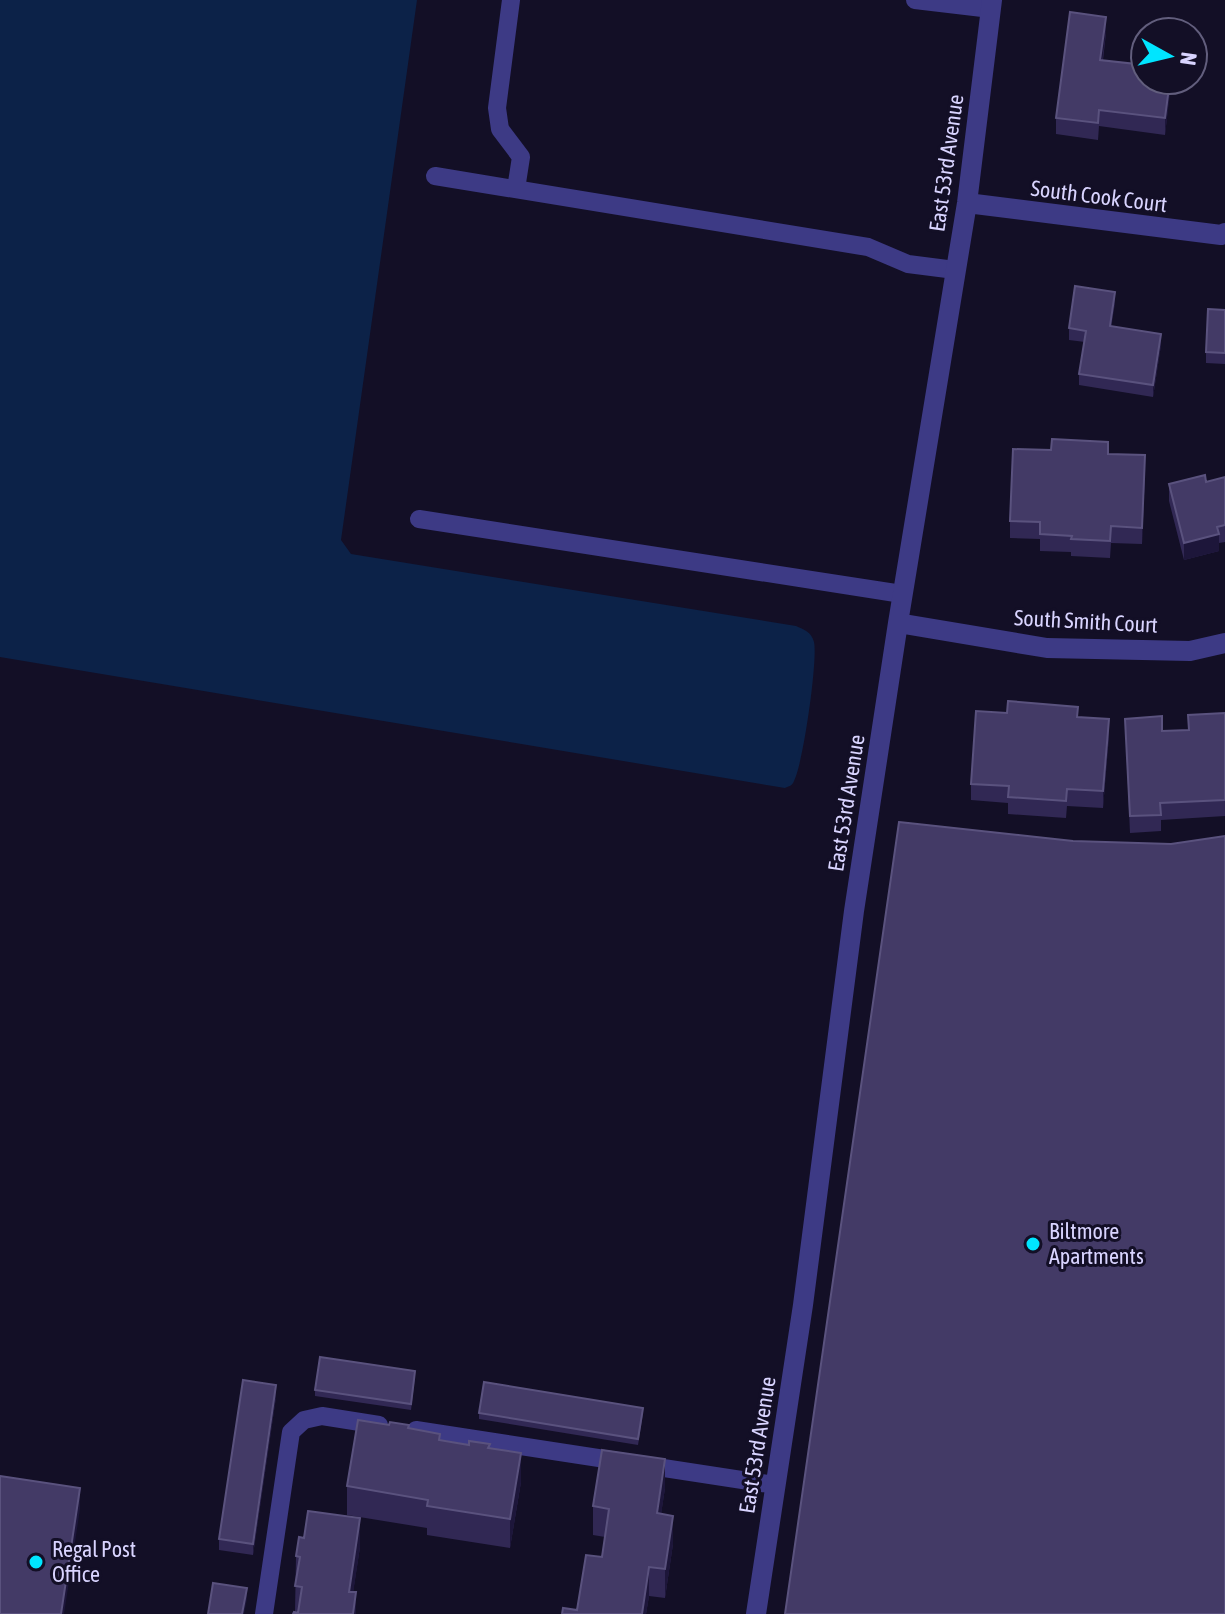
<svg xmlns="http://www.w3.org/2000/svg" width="1225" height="1614" viewBox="0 0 1225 1614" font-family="'Asap Condensed',sans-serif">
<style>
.water{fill:#0c2248}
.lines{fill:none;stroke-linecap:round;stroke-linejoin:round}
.lane{stroke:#3d3a85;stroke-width:18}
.street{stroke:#3d3a85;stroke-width:20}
.wall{fill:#312854}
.shaded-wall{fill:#1d163a}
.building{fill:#433a66;stroke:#5a527e;stroke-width:2}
.poi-dot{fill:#00e5ff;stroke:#130f26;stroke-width:3}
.labels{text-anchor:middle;stroke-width:6;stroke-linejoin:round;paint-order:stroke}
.street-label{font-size:22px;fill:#d9d4ff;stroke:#130f26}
.poi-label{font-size:22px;fill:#d9d4ff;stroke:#130f26;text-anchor:start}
</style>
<rect width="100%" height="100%" fill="#130f26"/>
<path class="water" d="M0,0h417l-76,540 10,14 445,72c9,4 15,6 18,16 4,18 -11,122 -20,139 -2,5 -5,5 -9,7l-785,-131z"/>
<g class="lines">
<path class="lane" d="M511,0l-14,108 3,21 21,28 -5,32
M915,0l76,9
M435,176l433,71 40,17 47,6
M419,519l483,75
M416,1430l359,55
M264,1614l27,-182 13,-12 18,-4 57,9"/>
<path class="street" d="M967,203l254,32 4,-2
M898,623l149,25 143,3 35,-8
M756,1614l47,-309 51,-394 44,-288 69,-420 25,-203"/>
</g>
<path class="wall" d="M1106,33l-3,27 68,20 -6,55 -66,-9 -1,14 -42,-6v-16z
M1115,303l-4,23 50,19 -8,52 -74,-12v-11l6,-32 -16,-2v-12z
M1225,310v54l-19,-1v-11z
M1108,454l37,18 -3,72 -31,-1 -1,15 -39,-2v-4l-31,-1v-12l-30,-1v-17z
M1225,477v65l-6,1v8l-35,9 -15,-59v-17l37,-2z
M1225,713v103l-64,4v11l-31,2 -5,-114 37,12 26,-1v-15z
M1078,717l31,19 -6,72 -36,-2 -1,12 -58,-4v-11l-37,-3v-16z
M415,1377l-4,33 -96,-14v-6z
M276,1397l-23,158 -34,-5v-11z
M479,1413h164l-5,32 -159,-26z
M389,1425l20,3 31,12 50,8 31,34 -11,66 -83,-13v-7l-80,-13v-29z
M665,1488l-4,26 12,30 -8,54 -16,-2 -3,18h-84l15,-4 25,-53 3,-20 -12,-2v-29z
M360,1547l-7,45 3,22 -61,-2 1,-56z"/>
<path class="shaded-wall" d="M1106,17v16l-6,43v-16z
M1170,80h1v5l-6,50v-17z
M1115,292v11l-5,34v-11z
M1161,334v11l-8,52v-12z
M1145,455v17l-3,72v-16z
M1219,534v17l-35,9v-17z
M1109,719v17l-6,72v-17z
M276,1385v12l-23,158v-11z
M521,1453v29l-11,66v-29z
M665,1459v29l-8,54v-29z
M80,1488v21l-16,105h-3z
M673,1516v28l-8,54v-29z
M360,1518v29l-10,67 -1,-22z
M649,1567v29l-3,18h-4z
M247,1588v11l-3,15h-2z
M356,1592v22h-3z"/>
<path class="building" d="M1070,12l36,5 -6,43 45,5v15h25l-5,38 -66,-8 -1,13 -42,-5z
M1075,286l40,6 -5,34 51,8 -8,51 -74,-11 7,-43 -17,-3z
M1208,309l17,1v43l-19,-1z
M1052,439l56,3v12l37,1 -3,73 -31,-2 -1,15 -39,-2 1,-3 -32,-2v-12l-30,-1 3,-72 38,1z
M1205,475l1,7 19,-5v48l-8,2 2,7 -35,9 -15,-59z
M1008,701l70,6 -1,10 32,2 -6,72 -36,-2 -1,12 -58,-4 1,-11 -38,-2 5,-73 31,2z
M1225,713v87l-65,3 1,12 -31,1 -5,-97 37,-3v15l27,-1 -1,-15z
M899,822l174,19 98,3 54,-8v778h-440z
M320,1357l95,14 -4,33 -96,-14z
M243,1380l33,5 -23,159 -34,-5z
M484,1382l159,26 -5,31 -159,-26z
M358,1420l31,5 1,-3 19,3 -1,3 32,6 -1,6 30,5v-4l21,3 -2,4 33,5 -11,66 -83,-13 1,-6 -81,-14z
M602,1450l63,9 -8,54 16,3 -8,53 -16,-2 -7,47h-80l1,-6 14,2 9,-55 16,2 7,-48 -16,-3z
M0,1476l80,12 -19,126h-61z
M308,1511l52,7 -11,74h7l-3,22h-60l1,-2 4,1 4,-26 -7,-1 5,-29 -4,-1 3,-19 5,1z
M213,1583l34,5 -5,26h-34z"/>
<g class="poi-dot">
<circle cx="1033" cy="1244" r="8"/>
<circle cx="36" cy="1562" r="8"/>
</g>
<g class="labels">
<g class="street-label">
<text transform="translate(946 163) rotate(-82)" y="8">East 53rd Avenue</text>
<text transform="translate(1099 196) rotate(7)" y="8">South Cook Court</text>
<text transform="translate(1086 621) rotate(3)" y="8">South Smith Court</text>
<text transform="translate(846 803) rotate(-81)" y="8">East 53rd Avenue</text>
<text transform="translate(757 1445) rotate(-81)" y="8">East 53rd Avenue</text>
</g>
<g class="poi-label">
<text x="1049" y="1239">Biltmore<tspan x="1049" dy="25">Apartments</tspan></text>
<text x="52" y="1557">Regal Post<tspan x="52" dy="25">Office</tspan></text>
</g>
</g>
<g transform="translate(1169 56) rotate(98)"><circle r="38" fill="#130f26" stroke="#625e7d" stroke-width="2"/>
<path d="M0-6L14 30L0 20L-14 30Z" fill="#00e5ff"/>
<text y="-12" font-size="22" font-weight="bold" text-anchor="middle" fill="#d9d4ff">N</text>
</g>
</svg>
